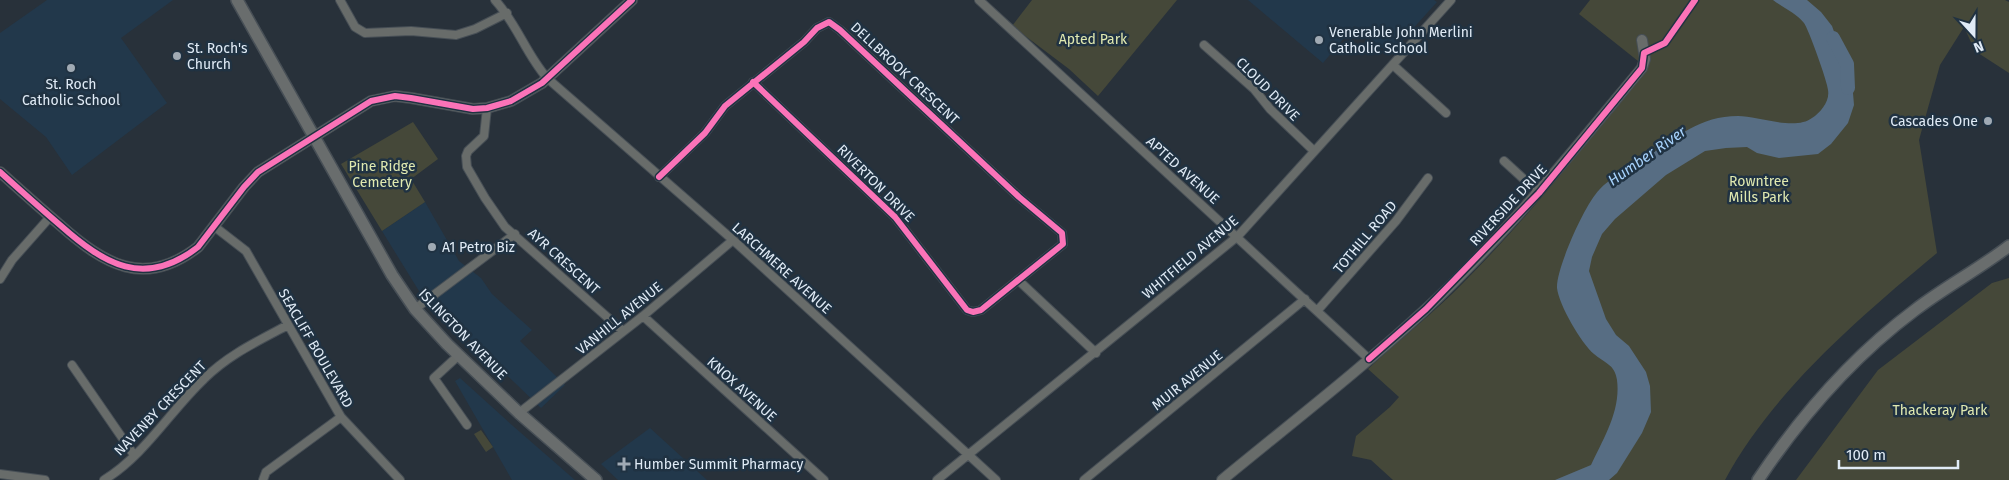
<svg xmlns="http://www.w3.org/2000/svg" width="2009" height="480" viewBox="0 0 2009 480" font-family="'Fira Sans',sans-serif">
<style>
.built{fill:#22384b}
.green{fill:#454839}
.water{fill:#576d83}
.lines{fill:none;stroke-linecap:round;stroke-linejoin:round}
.river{stroke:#576d83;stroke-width:14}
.minor-casing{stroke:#474f56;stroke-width:10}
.tertiary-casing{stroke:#474f56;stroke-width:12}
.secondary-casing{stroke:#474f56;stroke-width:14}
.minor{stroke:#686c6a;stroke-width:8}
.tertiary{stroke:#686c6a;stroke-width:10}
.secondary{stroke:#696d6d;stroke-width:11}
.cycleway-casing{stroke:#203242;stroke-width:9}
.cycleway{stroke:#fb73b8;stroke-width:6}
.poi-dot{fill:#a0aab4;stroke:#203242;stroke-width:2}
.labels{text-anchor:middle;stroke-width:5;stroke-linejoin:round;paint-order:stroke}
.poi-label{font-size:14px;fill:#e0ebf6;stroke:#203242;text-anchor:start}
.park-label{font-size:14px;fill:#e0e9b0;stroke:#203242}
.street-label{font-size:14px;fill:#e0ebf6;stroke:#203242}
.water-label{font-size:15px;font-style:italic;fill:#a6d2fc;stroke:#203242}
</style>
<rect width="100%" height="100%" fill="#28313a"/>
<path class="built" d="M47,0h126l-52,38 46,65 -95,72 -26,-38 -46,-38v-66z
M1248,0h186l3,2 -47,52 -36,-28 -31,37z
M425,202l34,59 22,17 11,16 40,36 -12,11 45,44 -24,23 -122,-117 -37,-60z
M460,378l53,48 62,54h-63l-57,-99z
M650,428l57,52h-89l-17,-16z"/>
<path class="green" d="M1032,0h145l-79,96 -29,-27 -57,-43z
M1590,0h415l4,2v71l-34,-22 -11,-24 -24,38 -21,75 18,113c-76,63 -165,139 -212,227h-332l-22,-20 -19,-4 4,-20 34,-29 9,-10 -31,-28c31,-29 66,-56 96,-87 66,-67 126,-140 179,-217l-64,-51z
M413,122l25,37 -27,20 14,23 -43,29 -41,-67z
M2009,278v202h-213l82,-110 114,-87z
M481,430l12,17 -7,5 -12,-18z"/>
<path class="water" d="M1773,0h34l14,12 11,14 20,55 2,24 -6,18 -17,21 -13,10 -39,4 -22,-5 -10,-6 -21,1 -21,3 -39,24 -51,44 -13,15 -10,23 -3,14 17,48 10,16 13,11 17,26 4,14 1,26 -9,21 -25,40 -8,7h-54l36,-15c12,-26 30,-54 26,-85 -2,-16 -13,-17 -23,-26 -13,-11 -35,-49 -37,-66 -1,-19 26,-78 38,-93 13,-18 35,-26 52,-38 30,-20 53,-41 91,-41 20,0 57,15 74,2 9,-6 18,-17 16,-28 0,-7 -20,-62 -24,-67 -7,-9 -22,-16 -31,-23z"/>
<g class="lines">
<path class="river" d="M1833,38l14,26 1,24"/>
<defs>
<path id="minor" d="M340,0l15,27 10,6 46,-2 45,4 19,-6 32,-16
M495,0c22,24 31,54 52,78l186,162 263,240
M979,0l390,359
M1204,45l50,44 16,20 44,42
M1393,65l53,48
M487,108l-3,28 -16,15 -2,5 1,11 18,31 20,29 118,104
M1504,161l35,32
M659,177l46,-44 20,-27 79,-64 13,-14 12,-6 11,8 179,167 43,36 1,11 -82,66 -8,2 -6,-2 -72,-93 -142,-135
M215,227l31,24 95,166 59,63
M0,279l12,-19 38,-43
M1018,280l78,73
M415,309l100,-75
M1317,311l79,-90 32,-43
M643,316l181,164
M459,355l-25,23 33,47
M72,365l62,90
M519,413l124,-97 90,-76
M0,474l45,6
M104,480c41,-25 66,-69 100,-101 24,-24 54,-38 84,-54
M263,480l3,-8 75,-55
M937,480l301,-244 213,-236
M1084,480l221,-181"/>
<path id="tertiary" d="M0,172c20,18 40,36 60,53 44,39 84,64 138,22l46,-60 14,-15 113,-71 24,-5 16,2 62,11 14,-1 24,-7 31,-18 90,-83
M1222,480c68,-56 138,-110 203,-170 80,-74 148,-159 217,-242l3,-9 -3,-19"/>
<path id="secondary" d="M237,0l155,275 23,34 32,35 72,69 77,67
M1758,480c43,-64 94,-123 157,-170 30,-23 64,-41 94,-64"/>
</defs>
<use href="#minor" class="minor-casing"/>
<use href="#tertiary" class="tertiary-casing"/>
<use href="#secondary" class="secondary-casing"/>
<use href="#minor" class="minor"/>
<use href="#tertiary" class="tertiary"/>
<use href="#secondary" class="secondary"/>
<defs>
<path id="cycleway" d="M0,172c20,18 40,36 60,53 44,39 84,64 138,22l46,-60 14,-15 113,-71 24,-5 16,2 62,11 14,-1 24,-7 31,-18 90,-83
M659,177l46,-44 20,-27 79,-64 13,-14 12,-6 11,8 179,167 43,36 1,11 -82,66 -8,2 -6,-2 -72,-93 -142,-135
M1369,359l57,-50 113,-116 103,-125 2,-15 21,-10 30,-43"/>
</defs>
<use href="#cycleway" class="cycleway-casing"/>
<use href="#cycleway" class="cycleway"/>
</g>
<g class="poi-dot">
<circle cx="1319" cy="40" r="5"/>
<circle cx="177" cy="56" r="5"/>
<circle cx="71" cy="68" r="5"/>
<circle cx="1988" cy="121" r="5"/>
<circle cx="432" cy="247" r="5"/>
<path d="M621.5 456.5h5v5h5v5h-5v5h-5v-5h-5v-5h5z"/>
</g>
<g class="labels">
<g class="poi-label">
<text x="1329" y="37">Venerable John Merlini<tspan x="1329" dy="16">Catholic School</tspan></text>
<text x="187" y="53">St. Roch's<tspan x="187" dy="16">Church</tspan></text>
<text x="71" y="89" text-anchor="middle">St. Roch<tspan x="71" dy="16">Catholic School</tspan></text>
<text x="1978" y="126" text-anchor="end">Cascades One</text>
<text x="442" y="252">A1 Petro Biz</text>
<text x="634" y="469">Humber Summit Pharmacy</text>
</g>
<g class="park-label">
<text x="1093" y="44">Apted Park</text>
<text x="382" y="171">Pine Ridge<tspan x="382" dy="16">Cemetery</tspan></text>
<text x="1759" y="186">Rowntree<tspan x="1759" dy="16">Mills Park</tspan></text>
<text x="1940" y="415">Thackeray Park</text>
</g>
<g class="street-label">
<text transform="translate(905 73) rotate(43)" y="5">DELLBROOK CRESCENT</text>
<text transform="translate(1268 89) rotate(45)" y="5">CLOUD DRIVE</text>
<text transform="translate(1183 170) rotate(42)" y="5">APTED AVENUE</text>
<text transform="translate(876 183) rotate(45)" y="5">RIVERTON DRIVE</text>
<text transform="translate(1508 205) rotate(-47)" y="5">RIVERSIDE DRIVE</text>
<text transform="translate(1365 237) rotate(-50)" y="5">TOTHILL ROAD</text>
<text transform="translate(1190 257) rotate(-40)" y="5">WHITFIELD AVENUE</text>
<text transform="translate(564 261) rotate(42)" y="5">AYR CRESCENT</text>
<text transform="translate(782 268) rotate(42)" y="5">LARCHMERE AVENUE</text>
<text transform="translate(619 318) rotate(-39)" y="5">VANHILL AVENUE</text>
<text transform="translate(463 334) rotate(46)" y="5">ISLINGTON AVENUE</text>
<text transform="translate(316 348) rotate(60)" y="5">SEACLIFF BOULEVARD</text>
<text transform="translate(1187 380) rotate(-39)" y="5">MUIR AVENUE</text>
<text transform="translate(742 389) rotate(42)" y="5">KNOX AVENUE</text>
<text transform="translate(160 408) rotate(-46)" y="5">NAVENBY CRESCENT</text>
</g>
<g class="water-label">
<text transform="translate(1647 156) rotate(-35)" y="5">Humber River</text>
</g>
</g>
<g transform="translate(1974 35) rotate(159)" stroke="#203242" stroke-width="4" paint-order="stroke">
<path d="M0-4L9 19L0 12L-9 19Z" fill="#e0ebf6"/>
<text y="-8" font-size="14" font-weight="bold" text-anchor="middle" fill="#e0ebf6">N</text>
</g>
<path d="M1839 460v8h119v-8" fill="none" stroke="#e0ebf6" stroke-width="2.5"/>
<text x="1846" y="460" font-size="15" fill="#e0ebf6" stroke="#203242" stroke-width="4" paint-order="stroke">100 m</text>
</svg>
